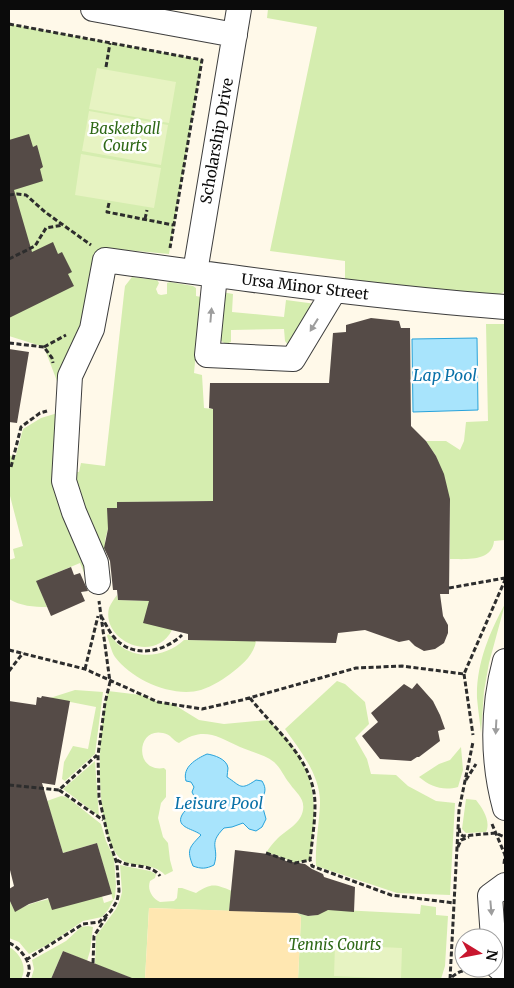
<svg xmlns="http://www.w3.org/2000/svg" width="514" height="988" viewBox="0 0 514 988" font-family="Merriweather,serif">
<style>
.green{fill:#d5edaf}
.sand{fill:#ffe7b1}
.pitch{fill:#e7f3c2}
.water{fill:#a8e4fc;stroke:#28a3db}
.building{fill:#554b47}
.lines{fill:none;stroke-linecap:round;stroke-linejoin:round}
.minor-casing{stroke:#3e3e3e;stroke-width:26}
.path{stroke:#2d2d2d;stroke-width:3;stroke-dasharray:5 2.5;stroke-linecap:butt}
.minor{stroke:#fff;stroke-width:24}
.oneway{fill:#9d9d9d}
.labels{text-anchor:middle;stroke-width:5;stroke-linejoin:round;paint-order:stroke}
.park-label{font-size:15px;font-style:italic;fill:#2e6816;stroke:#fff}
.street-label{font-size:15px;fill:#0b0b0b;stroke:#fff}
.water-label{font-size:16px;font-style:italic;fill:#0971a8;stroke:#fff}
</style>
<rect width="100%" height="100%" fill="#fff9e9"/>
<path class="green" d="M268,9h237v282l-9,6 -151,-17v-19l-75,-10 47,-224 -50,-9z
M9,24l193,36 -33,194 -64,-6 -10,68 -27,94 -24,-63 -35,-11z
M132,277l25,3 2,3 -3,6 2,5 3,1 6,-1v-11l3,-1 23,4 3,2v8l5,1 -7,76 8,2 2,33 9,1v92l-96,1v6h-9v21l-3,11v18l-35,-87 9,1 2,-9 24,3 19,-172 1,-8z
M222,292l11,2 -1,18 52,5 2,-17 30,4 -28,41 -3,-4 -1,-12 -53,1v12l-5,2 -8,-5z
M486,324h19v216l-11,1c-2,21 -29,18 -44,18v-55l-14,-48 -10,-15h20l14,9 4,-9 2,-19 22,-1z
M61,412l27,170 -8,-19 -43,18 10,26c-13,0 -27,-1 -38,-8v-39l6,-2 -2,-9 10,-3 -14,-54v-36l7,-1 7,-26 18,-11z
M117,595l1,5 31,1 23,29c-18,35 -71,10 -63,-22 2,-5 5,-9 8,-13z
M505,604l-16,59 -5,28 -3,42c-1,-11 -3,-23 -4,-35 -1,-33 12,-65 28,-94z
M108,634c5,3 7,8 11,11 20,16 48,11 65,-5l72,1c-2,13 -12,22 -22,30 -10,8 -21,15 -33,19 -28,8 -69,-10 -86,-33 -4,-6 -5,-14 -8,-21z
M337,681l8,3 20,18 4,22 -14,14 12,21 4,15 25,1 12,11 28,15 19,2 -5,92 -53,-2 -81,-27c-1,-21 3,-41 4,-62 1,-28 -20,-54 -35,-75z
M75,690l28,2 -8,62 -30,27 -3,-2 2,-17 9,-16 15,3 8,-42 -46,-9z
M108,691l33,4 17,7 15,2 26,16 25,4 44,-4c8,9 20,18 26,28 26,39 21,68 16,112l-15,3 -19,-8 -10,-2c3,-5 7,-10 12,-15 9,-8 23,-15 25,-28 2,-12 -7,-17 -13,-26 -6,-7 -9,-16 -16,-22 -10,-8 -23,-10 -34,-15 -23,-11 -37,-21 -61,-4 -6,-2 -8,-9 -16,-10 -27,-6 -29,40 1,35l2,2v27l-5,6 -3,15 5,19 5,6 2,17 3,11 -8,4c-13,-14 -31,-6 -43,-15 -30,-25 -24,-135 -14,-169z
M461,747l2,23 -5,17c-15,4 -27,0 -39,-10l20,-13 11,-4z
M95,761l4,55 -36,-27z
M61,796l6,1 34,27 5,17 8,17 2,27 -1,12 -7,13 -6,7 -19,4 -34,23 -20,10 -10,-12 -10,-4v-39l6,12c31,-16 53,-14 87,-15l2,7 9,-3 -16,-57 -34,10 -16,-52z
M466,799l10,1c7,9 15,21 10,32l-20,1 -4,-4z
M120,865l30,6 6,3 -1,4 -5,3c-3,9 2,17 10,21l14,-1 3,-3 1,-10h4l14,5c16,-10 18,-9 36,-2l-3,20 -80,-3 -4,71h-17l1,-2 -34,-13 1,-28 20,-27 4,-9 2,-8z
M421,905l15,2v8l12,1 -3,50 -4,13h-143l3,-62 -4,-4 11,3 9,-1 5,-6 98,5z
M88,926l5,1 -3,24 -3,10 -24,-10 -12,28h-20l3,-10 -2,-9 34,-19 15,-14z
M9,947c11,6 19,20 12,32h-12z"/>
<path class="sand" d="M149,908l148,5 4,4 -3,62h-153z"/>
<path class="pitch" d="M97,68l79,14 -7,41 -80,-14z
M89,111l79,14 -7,40 -79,-14z
M81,154l80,14 -7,40 -79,-13z
M335,945l67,3 -1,31 -67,-3z"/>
<path class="water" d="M477,338l1,72 -65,2 -1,-73z
M207,754c7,1 20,5 21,14 0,3 -1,6 -1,9 14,9 13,14 29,3l6,1c5,8 3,12 -1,20l5,18 -4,8 -6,4 -7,-2 -6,-6 -11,4 -8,1c-17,17 -4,19 -10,37 -8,4 -13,4 -21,1 -7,-17 -3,-19 8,-31 -6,-6 -26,-7 -19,-20 2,-4 5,-6 9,-7l4,-10 -3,-6 2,-5 -3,-5 -5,-1c-4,-14 10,-22 21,-27z"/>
<path class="building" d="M29,134l4,13 4,-2 6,22 -3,2 3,12 -29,9 18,62 21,-10 5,12 4,-2 10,20 -4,2 6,12 -65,32v-178z
M371,318l28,3 2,7h9l1,98 15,15 10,15 8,18 6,25 -1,95h-9l3,22 5,9v8l-4,10 -9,6 -11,2 -9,-5 -6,-6 -10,2 -34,-12 -27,3 -2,10 -148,-3v-6l-45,-11 6,-22 -31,-1 -1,-10h-4l-3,-29 -6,-13 4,-19 -1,-21h10v-6l96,-1v-92l-4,-1 1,-25h119l4,-50 13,-1v-7z
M9,349l20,3 -12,71 -8,-1z
M71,567l3,8 6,-2 8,18 -7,1 4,9 -34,15 -15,-35z
M417,683l16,18 7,14 5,14 -7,2 2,10 -21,16h-2l-6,4 -31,-2 -18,-23 16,-14 -7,-9 33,-29 8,5z
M42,696l28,5 -15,84 -13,-2 21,70 34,-10 15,51 -60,16 -4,-12 -19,6 -14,8 -6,-13v-10l5,-3 -5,-20v-165l27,4 1,-8 4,1z
M235,850l41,5 10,6 19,3 7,5 11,5 1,3 31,10 -1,25 -26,-2 -10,5 -10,1 -11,-3 -68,-2z
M63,951l69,27v1h-81z"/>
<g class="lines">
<defs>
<path id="minor" d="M93,9l142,26
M195,272l44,-263
M215,275l-8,80 86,4 41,-68
M98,582l-2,-19 -22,-51 -10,-31 6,-105 22,-47 13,-69c133,18 266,37 400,47
M505,661c-13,48 -13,100 0,147
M493,938l-3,-42 15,-11
M494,946l2,19 9,8"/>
</defs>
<use href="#minor" class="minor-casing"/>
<path class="path" d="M9,24l193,36 -32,188
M106,67l4,-24
M9,195l8,-1 9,1 19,17 46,33
M109,203l-2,9 66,13
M145,219l2,-9
M9,259l26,-13 11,-18 17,-3
M9,343l35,4 8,11 1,5
M44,347l22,-12
M11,467l10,-40 19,-14 7,-2
M449,588l56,-10
M101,616c4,6 7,14 12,20 18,23 50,17 69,-1
M9,650l76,19 73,33 44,7 40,-9 114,-32 46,-2 62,8 41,-94
M85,669l13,-53
M9,671l14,-18
M464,674l9,61
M250,698c25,32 65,62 65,107 0,18 -3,36 -5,55l2,6 79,29 63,8
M466,780l10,-16
M9,785l50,5 38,-35
M59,790l44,30
M492,824l13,31 -1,9
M459,828l1,6 3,2 32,-3 10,4
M458,847l3,-7 8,-3
M266,853l29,10 15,-3
M117,860c13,9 33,2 43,16
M9,943c9,3 22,18 20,28 0,3 -2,6 -3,8
M26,960l57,-36 16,-2 12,-11 6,-10 2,-10 -2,-27 -9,-27 -9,-40 -1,-42 7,-52 5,-21 -11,-81
M93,963l1,-27 13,-20
M452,977c9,-8 15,-7 26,-5
M450,979l9,-169 14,-68"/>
<use href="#minor" class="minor"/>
</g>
<defs><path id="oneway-solid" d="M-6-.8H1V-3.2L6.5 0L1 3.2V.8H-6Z" transform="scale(1.25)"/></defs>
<g class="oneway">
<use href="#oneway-solid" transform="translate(211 315) rotate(-85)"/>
<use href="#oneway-solid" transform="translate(314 325) rotate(122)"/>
<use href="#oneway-solid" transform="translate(496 727) rotate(93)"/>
<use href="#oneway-solid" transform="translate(491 908) rotate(85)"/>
</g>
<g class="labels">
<g class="park-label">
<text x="125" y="134">Basketball<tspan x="125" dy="17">Courts</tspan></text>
<text x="335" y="950">Tennis Courts</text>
</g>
<g class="street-label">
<text transform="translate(217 141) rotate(-80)" y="5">Scholarship Drive</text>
<text transform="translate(305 287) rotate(7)" y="5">Ursa Minor Street</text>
</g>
<g class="water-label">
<text x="445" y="381">Lap Pool</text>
<text x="219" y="809">Leisure Pool</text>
</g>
</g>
<rect width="514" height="988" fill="none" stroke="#0b0b0b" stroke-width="20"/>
<g transform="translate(479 953) rotate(100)"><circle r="24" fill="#ffffff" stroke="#9d9d9d"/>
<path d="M0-4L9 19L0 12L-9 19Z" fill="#c8162e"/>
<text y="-8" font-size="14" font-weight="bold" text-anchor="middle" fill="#0b0b0b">N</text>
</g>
</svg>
